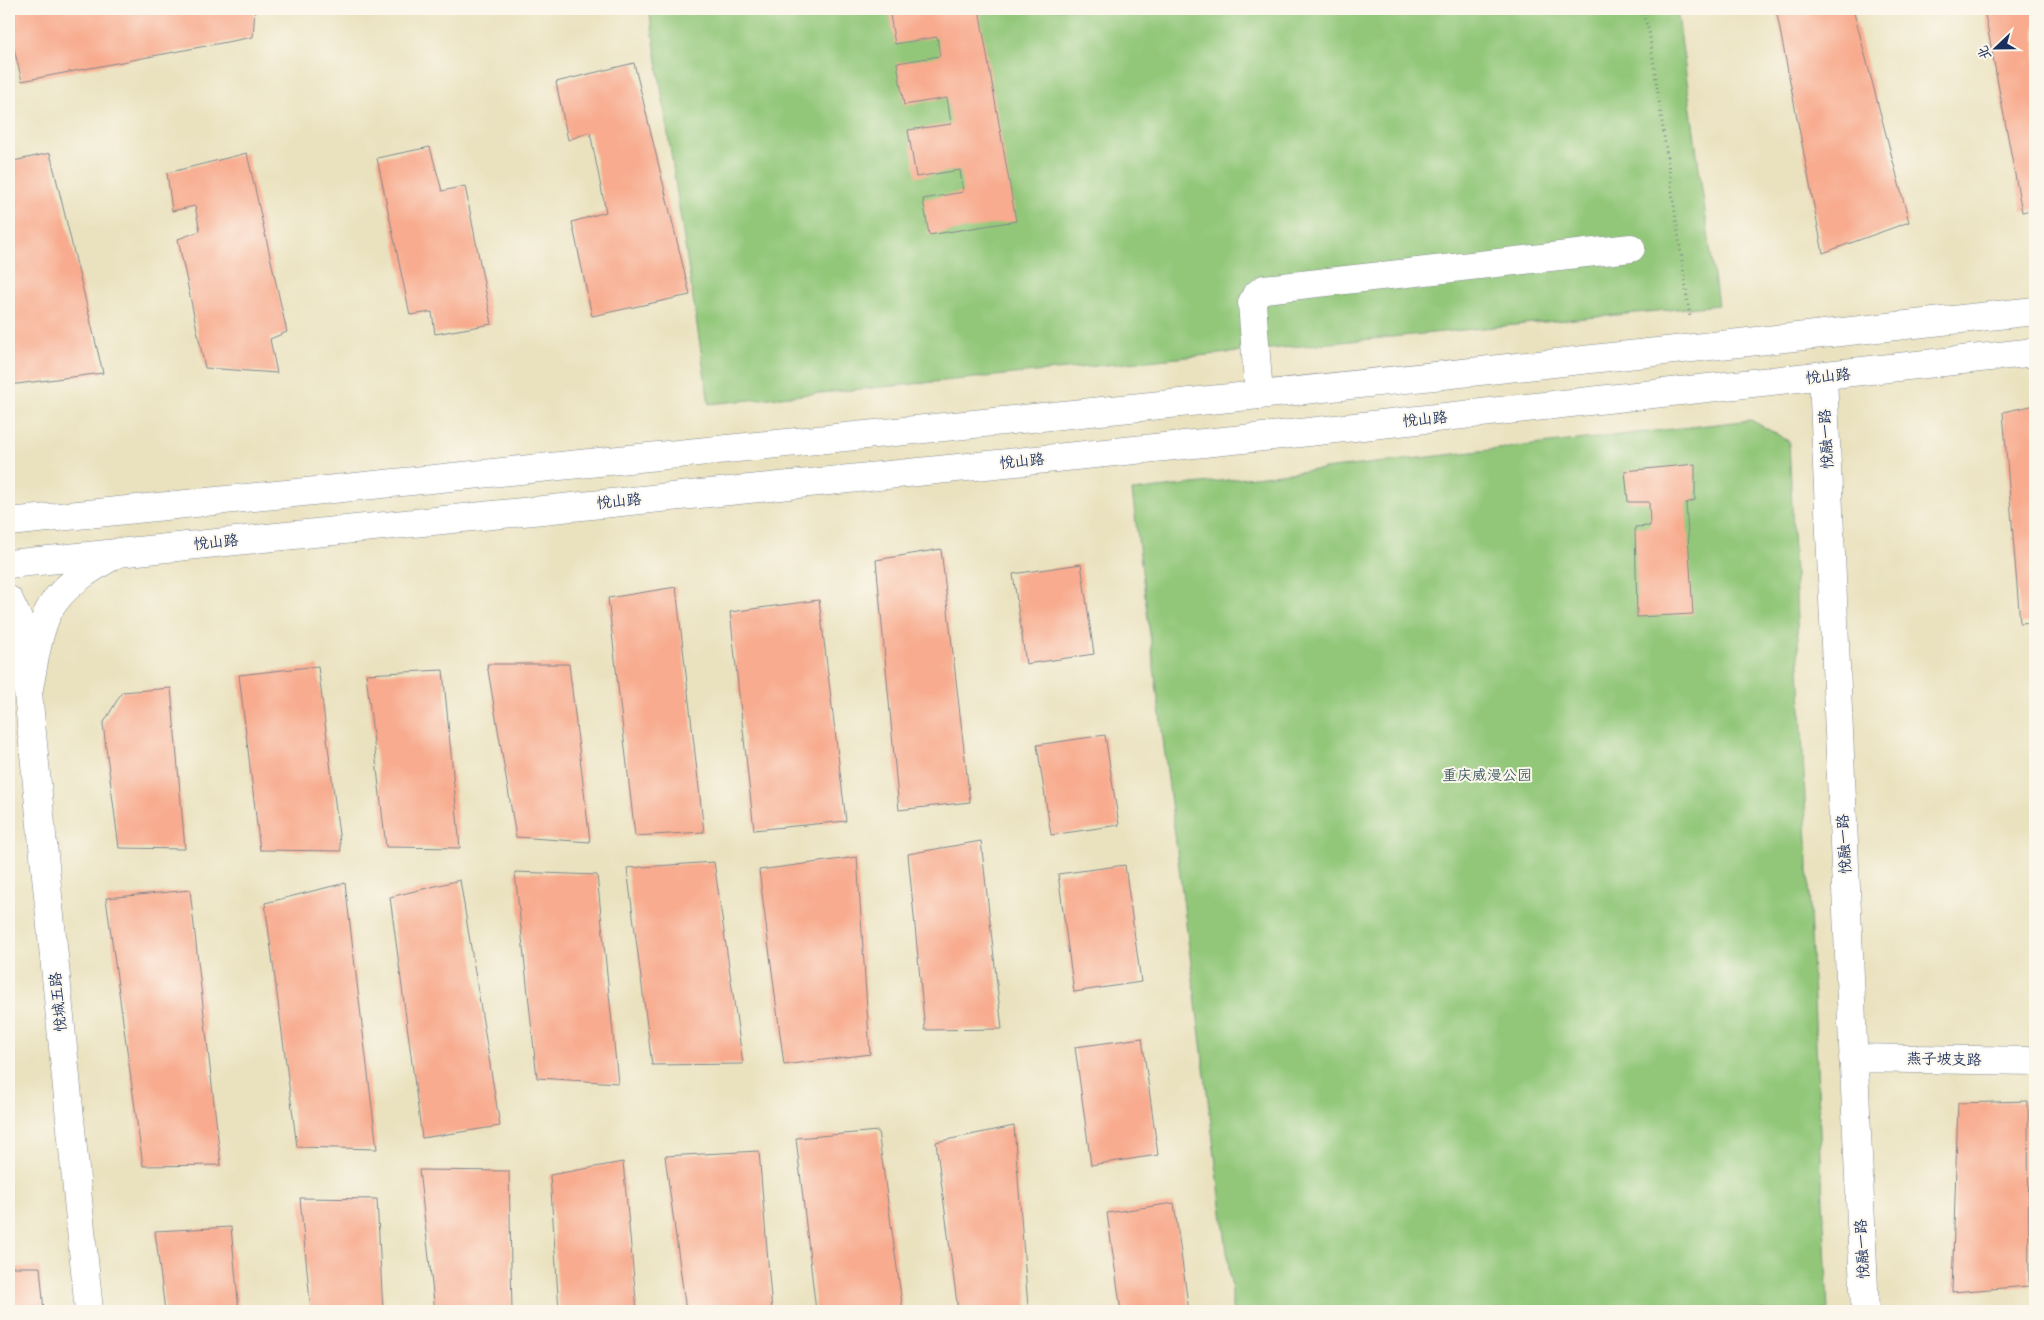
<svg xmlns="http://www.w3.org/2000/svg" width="2044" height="1320" viewBox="0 0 2044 1320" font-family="'Playpen Sans','LXGW WenKai TC',sans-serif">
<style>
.green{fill:#92c779;stroke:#567b6c}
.building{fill:#f8ab8e}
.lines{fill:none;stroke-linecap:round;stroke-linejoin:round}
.minor-casing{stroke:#82888e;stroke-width:29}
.major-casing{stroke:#82888e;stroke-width:29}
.path{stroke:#82888e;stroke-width:3;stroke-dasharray:1 4;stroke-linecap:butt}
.minor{stroke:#fff;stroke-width:28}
.major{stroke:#fff;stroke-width:28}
.labels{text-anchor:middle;stroke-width:4;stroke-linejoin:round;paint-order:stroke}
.street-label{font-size:15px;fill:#1b2f5e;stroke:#fbf7ec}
.park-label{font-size:15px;fill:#3f5d66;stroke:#fbf7ec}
</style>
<rect width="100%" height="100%" fill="#fbf7ec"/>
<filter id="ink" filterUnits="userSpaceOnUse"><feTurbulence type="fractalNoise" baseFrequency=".02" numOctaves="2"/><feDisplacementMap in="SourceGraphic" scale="10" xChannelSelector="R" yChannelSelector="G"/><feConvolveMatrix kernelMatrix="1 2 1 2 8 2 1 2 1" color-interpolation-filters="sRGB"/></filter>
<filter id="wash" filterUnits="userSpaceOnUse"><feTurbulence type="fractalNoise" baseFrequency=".0096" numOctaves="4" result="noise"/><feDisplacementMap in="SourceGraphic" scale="20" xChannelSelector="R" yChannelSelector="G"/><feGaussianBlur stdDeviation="1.12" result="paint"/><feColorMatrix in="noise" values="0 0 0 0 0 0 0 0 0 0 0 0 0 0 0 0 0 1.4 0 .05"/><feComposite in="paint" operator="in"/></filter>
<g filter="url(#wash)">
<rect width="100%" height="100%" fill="#eae2bf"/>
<path class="green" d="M649,9h1028l41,296 -1009,99z
M1751,420l38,21 39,870h-596v-19l-100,-801z"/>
<g id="blocks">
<path class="building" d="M9,9h246l-2,28 -231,44 -13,-52z
M889,9h90l37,212 -87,14 -6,-36 40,-7 -3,-22 -44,7 -8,-47 43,-6 -4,-26 -43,7 -7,-42 43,-7 -3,-19 -42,7z
M1776,9h77l56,213 -86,31z
M1984,9h51v200l-13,3z
M634,63l56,232 -98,21 -20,-94 34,-10 -16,-80 -22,8 -12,-58z
M430,147l12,44 23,-5 27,138 -57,10 -3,-22 -22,3 -33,-157z
M50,153l53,220 -94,12v-223z
M247,153l40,179 -17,7 7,34 -72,-5 -27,-129 22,-8 -5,-25 -23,5 -5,-38z
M2035,405v217l-15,1 -17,-211z
M1695,464v36l-9,3 7,111 -56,3 -2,-90 15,-1 -1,-24h-21l-3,-31z
M941,549l29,253 -71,8 -23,-250z
M1081,564l13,90 -68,10 -13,-90z
M676,587l28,245 -69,4 -27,-238z
M819,600l27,221 -92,9 -24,-218z
M487,664h82l21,178 -74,-5z
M318,666l23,185 -81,-1 -21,-175z
M443,670l17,178 -74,-1 -20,-173z
M171,688l14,161 -66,-1 -16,-124 19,-32z
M1105,735l14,90 -68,10 -14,-90z
M981,841l21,188 -77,1 -17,-176z
M857,857l13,197 -86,11 -25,-195z
M714,862l29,202 -91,1 -25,-197z
M1125,865l16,117 -67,10 -16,-118z
M515,872l82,3 21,208 -81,-5z
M460,880l40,246 -78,12 -32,-241z
M345,883l32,266 -80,-2 -32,-244z
M190,890l31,275 -78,1 -37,-268z
M1142,1038l16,117 -67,10 -16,-118z
M2028,1101l1,185 -77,6 6,-189z
M1014,1126l14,181 -24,4h-46l-22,-169z
M878,1131l25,180h-87l-20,-173z
M759,1151l13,160h-86l-21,-155z
M623,1162l14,149h-78l-9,-136z
M419,1170l90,1 3,140h-77z
M300,1198l77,1 6,112h-72z
M1174,1203l15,108h-68l-14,-98z
M231,1227l8,84h-74l-10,-80z
M9,1267h31l4,44h-35z"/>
</g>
</g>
<g filter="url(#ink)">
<use href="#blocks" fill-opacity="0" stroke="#82888e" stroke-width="1"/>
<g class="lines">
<defs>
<path id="minor" d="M1823,377l42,934
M1259,395l-7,-92 4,-8 8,-6 367,-41
M9,600l11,23 8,70c6,-27 10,-71 27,-92 16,-22 41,-35 64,-49
M28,693l61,618
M1853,1058l182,3"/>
<path id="major" d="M9,522l1250,-127 776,-84
M9,564l1254,-127 772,-85"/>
</defs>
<use href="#minor" class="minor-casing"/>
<use href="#major" class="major-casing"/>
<path class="path" d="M1641,9l8,22 41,286"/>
<use href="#minor" class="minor"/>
<use href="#major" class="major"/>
</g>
</g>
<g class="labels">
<g class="street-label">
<text transform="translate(1828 376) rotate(-6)" y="5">悦山路</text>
<text transform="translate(1425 419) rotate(-6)" y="5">悦山路</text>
<text transform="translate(1826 439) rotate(-93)" y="5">悦融一路</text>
<text transform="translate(1022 461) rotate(-6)" y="5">悦山路</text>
<text transform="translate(619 501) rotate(-6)" y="5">悦山路</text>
<text transform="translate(216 542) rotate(-6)" y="5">悦山路</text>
<text transform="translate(1844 844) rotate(-93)" y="5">悦融一路</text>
<text transform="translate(58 1002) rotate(-96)" y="5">悦城五路</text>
<text transform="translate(1944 1059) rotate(1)" y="5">燕子坡支路</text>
<text transform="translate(1862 1249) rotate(-93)" y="5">悦融一路</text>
</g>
<g class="park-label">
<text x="1487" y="780">重庆威漫公园</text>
</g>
</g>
<rect width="2044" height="1320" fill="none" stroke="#fbf7ec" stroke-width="30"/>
<g transform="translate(1996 48) rotate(248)" stroke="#fbf7ec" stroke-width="4" paint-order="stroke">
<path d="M0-4L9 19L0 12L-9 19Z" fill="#1b2f5e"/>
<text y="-8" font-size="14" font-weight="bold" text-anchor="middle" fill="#1b2f5e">北</text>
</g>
</svg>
